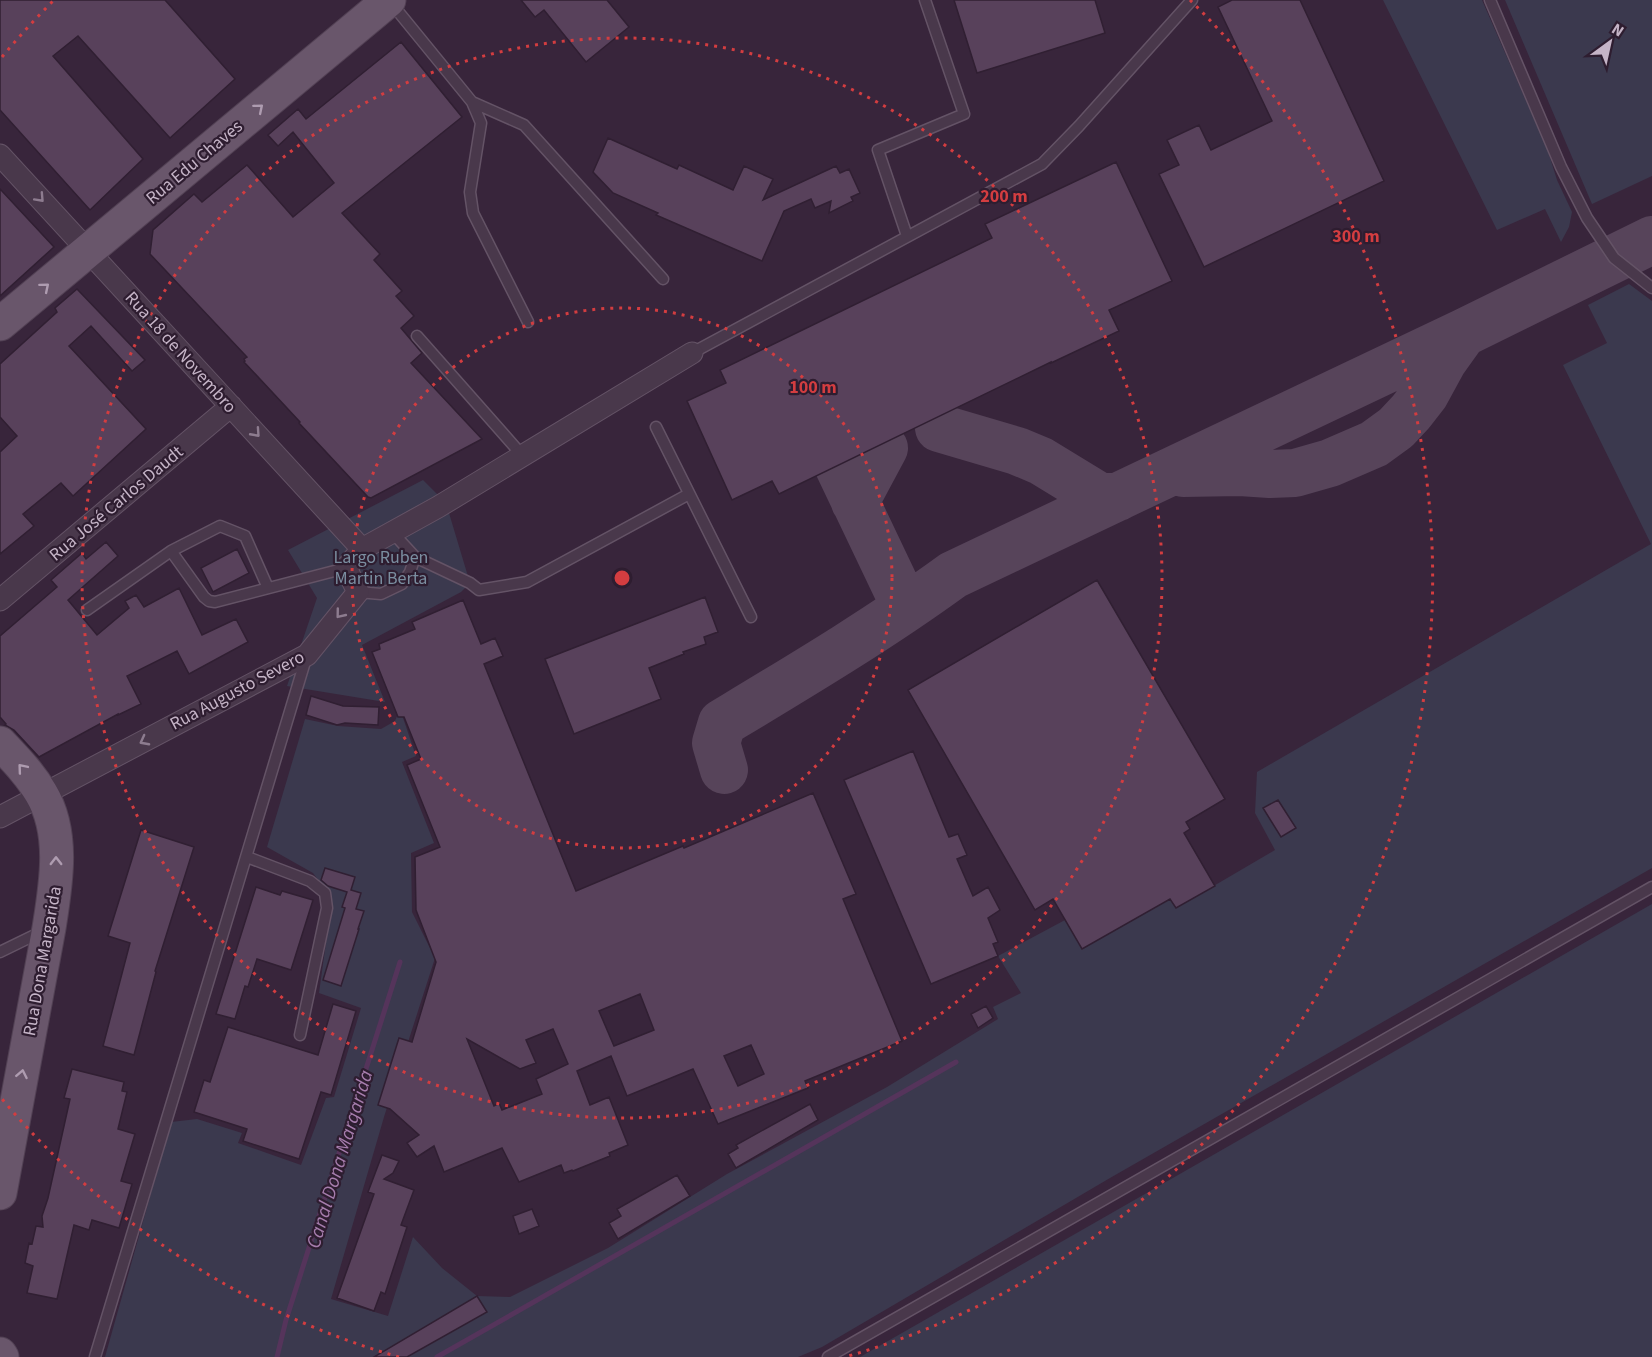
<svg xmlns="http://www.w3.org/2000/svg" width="1652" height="1357" viewBox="0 0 1652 1357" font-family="'Source Sans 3',sans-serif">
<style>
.green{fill:#3b394e}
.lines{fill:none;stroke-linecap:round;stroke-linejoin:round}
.stream{stroke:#55345b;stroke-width:5}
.taxiway{stroke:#57445a;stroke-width:48}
.building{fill:#58415b;stroke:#301f32;stroke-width:1.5;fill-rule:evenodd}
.service-casing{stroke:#645366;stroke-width:13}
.minor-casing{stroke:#645366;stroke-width:23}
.primary-casing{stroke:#524154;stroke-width:35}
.service{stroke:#49384b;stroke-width:10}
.minor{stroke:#49384b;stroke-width:21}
.primary{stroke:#69566b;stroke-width:33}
.oneway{stroke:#ae9cb0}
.oneway2{stroke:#8d7c8f}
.ring{fill:none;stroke:#d33d40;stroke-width:3;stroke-dasharray:3 6}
.labels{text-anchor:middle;stroke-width:4.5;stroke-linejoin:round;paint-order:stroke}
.street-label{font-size:18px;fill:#c5b4c7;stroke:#2e1d30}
.park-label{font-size:18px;fill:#7b8ea0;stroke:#2e1d30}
.water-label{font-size:20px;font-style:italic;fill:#a67dad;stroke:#2e1d30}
.centre{fill:#d33d40;stroke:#2e1d30;stroke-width:3}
.ring-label{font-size:18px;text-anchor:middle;font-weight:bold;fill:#d33d40;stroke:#2e1d30;stroke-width:4.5;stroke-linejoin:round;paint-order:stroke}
</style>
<rect width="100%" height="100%" fill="#38253b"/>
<path class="green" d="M1383,0h99l66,151 9,29 15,32 -3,15 -8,15 -16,-33 -48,21z
M1505,0h147v176l-60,28z
M1629,284l23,17v567l-542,310 -288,169 -24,10h-693l66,-235 26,-3 45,14 -4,10 63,22 25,-67 8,-1 27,-89 -42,-15 13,-94 -19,-26 -46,-26 38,-128 33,7 43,3 14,-8 5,-12 16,47 -14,6 32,81 -23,10 1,59 23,46 -51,159 -53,182 57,17 25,-79 29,31 35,28 33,1 98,-49 119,-74 160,-87 111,-68 -5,-12 28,-14 -23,-37 67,-36 18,29 87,-50 6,9 99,-58 -20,-37 2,-41 394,-228 -88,-179 44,-22 -19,-38z
M423,480l23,23 24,80 -9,9 -99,53 23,57 -98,-16 30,-88 -29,-48z
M1652,904v453h-792z"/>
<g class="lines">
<path class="stream" d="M277,1357l9,-37 114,-358
M437,1357l519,-295"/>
<path class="taxiway" d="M939,428l78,23 24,10 59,36h18
M835,459l71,149
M1183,473l57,-1 30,2 25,-1 35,-10 44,-19 22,-16 15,-16 14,-18 18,-33 20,-28
M855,502l29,-54
M724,770l-8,-27 6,-20c78,-47 157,-94 231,-148l510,-242 189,-93"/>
</g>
<path class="building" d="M0,0h165l70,79 -65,59 -92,-102 -25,20 90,103 -53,51 -90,-100z
M521,0h86l22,27 -43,35 -42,-52 -9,7z
M954,0h141l10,33 -128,40z
M1232,0h68l84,181 -180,86 -45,-93 20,-9 -12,-25 32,-15 12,25 61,-29 -54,-114z
M401,42l61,75 -120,96 38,41 -6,6 28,31 -6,5 18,20 -13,12 21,25 -11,10 71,76 -111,59 -3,-1 -69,-74 1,-1 -56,-60 1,-1 -1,-2 3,-2 -97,-103 3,-24 41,-36 8,8 45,-37 46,52 41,-34 -41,-51 -15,14 -10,-11 30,-26 8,10z
M608,138l69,31 2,-4 54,25 11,-24 29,13 -10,21 73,-34 4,7 9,-4 11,24 -9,4 2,4 -24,12 2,-12 -16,7 -4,-9 -27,12 -22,50 -106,-46 2,-2 -45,-20 -20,-21z
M1116,162l56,119 -63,29 10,21 -68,32v-1l-272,132 -7,-13 -40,19 -45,-99 39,-18 -6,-13 272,-132 -7,-14z
M0,189l54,58 -54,49z
M77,289l68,71 -13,11 -41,-45 -22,20 77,83 -73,67 -12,-13 -38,31 11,12 -34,28v-102l17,-16 -17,-19v-53l57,-52 -2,-4z
M106,542l12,14 -50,44 29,35 32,-27 -4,-7 11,-6 8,12 35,-19 23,47 34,-16 12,23 -59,32 -12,-23 -50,25 14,28 -23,11v-1l-79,43 -25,-27 -9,-5 1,-1 -6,-7v-81l57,-49 -6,-7 31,-27 4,6z
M237,549l12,24 -36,19 -12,-24z
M1097,580l128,219 -39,23 4,7 -6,4 31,53 -39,22 -6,-9 -88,50 -29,-50 -18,11 -127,-220z
M705,597l13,35 -14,5 2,7 -23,8 1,2 -35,14 12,31 -87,35 -29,-75z
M463,600l18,44 14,-6 8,18 -19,8 92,227 107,-45 1,2 129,-55 43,101 -13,5 59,142 -97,40 3,7 -90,36 -25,-55 -66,27 -16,-40 -34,15 13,34 19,-8 19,48 -19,8 1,3 -37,15 -1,-1 -8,3 -3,-8 -42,17 -17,-34 -58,24 -10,-26 -17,11 -10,-14 12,-8 -29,-26 -12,-4 21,-67 13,4 24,-80 -20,-52 -1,-53 25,-10 -33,-82 14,-6 -17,-42h-6l-26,-65 8,-3 -1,-5 36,-15 -3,-7zM640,994l14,36 -40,16 -15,-35zM553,1029l15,35 -32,15 6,15 -40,16 -3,-7 -5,3 -27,-67 53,30 16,-6 -10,-23zM751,1045l13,29 -26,12 -14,-30z
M311,696l32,10 36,1 -1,18 -33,-2 -8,2 -31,-10z
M913,751l36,86 9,-3 9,21 -10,4 16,37 15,-9 12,23 -12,8 10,24 -5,2 5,12 -67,28 -87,-204z
M1278,800l18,28 -15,9 -18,-29z
M141,830l53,17 -39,124 1,1 -22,83 -31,-9 27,-103 -22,-7z
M325,868l30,9 -4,13 10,3 -5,16 8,2 -6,18h1l-18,57 -18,-6 22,-72 -3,-1 5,-15 -19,-6 -7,-6z
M256,887l24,8 2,-4 31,9 -22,70 -34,-11 -9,28 -3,-1 -10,33 -19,-5z
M333,1004l23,7 -25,84 -10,-3 -22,67 -56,-18 4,-12 -53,-17 10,-32 6,2 18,-55 90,28z
M986,1006l7,12 -15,10 -7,-14z
M72,1069l52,13 -2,9 5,1 -9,37 17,5 -14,47 11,3 -13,44 -27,-8 -3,10 -15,-5 -17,74 -30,-6 6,-27 -8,-3 4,-20 3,1 4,-18 7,1 -1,-11 6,-18 22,-99 -6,-1z
M810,1104l8,16 -82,48 -8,-14 10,-6 -2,-3z
M382,1155l17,6 -6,12 -9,6 30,11 -13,35 6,2 -22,67 -4,-2 -7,19 -37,-13 37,-104 -6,-2z
M677,1175l13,21 -72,43 -9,-16 12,-7 -4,-7z
M532,1209l7,17 -20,8 -6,-18z
M477,1296l10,16 -80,45h-33z"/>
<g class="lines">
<defs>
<path id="service" d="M1490,0l71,167 26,51 27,40 38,30
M392,4l80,98 9,21 -11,69 3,21 55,109
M472,102l52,23 139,154
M907,236l-29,-86 86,-36 -39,-114
M417,336l105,119
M692,353l350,-189 37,-38 113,-126
M656,427l95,190
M171,551l49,-25 25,10 23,52
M415,557l55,26 9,7 48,-8 162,-88
M358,592l23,2 21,-10 8,-12 5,-15 -23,-25
M87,610l84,-59 33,46 5,4 6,1 131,-34
M247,857l63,24 15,12 2,15 -27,127
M0,952l43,-21
M95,1357l212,-702
M828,1357l824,-470"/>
<path id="minor" d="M0,155l362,394
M0,600l231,-194
M0,817l307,-162 51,-63 -12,-24 16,-19 76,-42 254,-154"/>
<path id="primary" d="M0,324l389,-324
M0,743c15,16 30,31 41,50 24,40 15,91 8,135l-49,265
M0,1354l2,3"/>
</defs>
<use href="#service" class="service-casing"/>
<use href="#minor" class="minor-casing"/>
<use href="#primary" class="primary-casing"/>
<use href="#service" class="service"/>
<use href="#minor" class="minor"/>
<use href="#primary" class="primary"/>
</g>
<defs><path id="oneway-chevron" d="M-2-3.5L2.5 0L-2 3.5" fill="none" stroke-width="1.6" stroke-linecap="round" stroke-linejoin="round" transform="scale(1.5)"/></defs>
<g class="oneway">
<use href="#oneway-chevron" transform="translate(259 108) rotate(-40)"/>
<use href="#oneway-chevron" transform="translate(45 287) rotate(-40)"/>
<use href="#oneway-chevron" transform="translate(22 768) rotate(-130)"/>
<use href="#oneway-chevron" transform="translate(56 861) rotate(-90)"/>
<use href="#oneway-chevron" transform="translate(22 1074) rotate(-79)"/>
</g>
<g class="oneway2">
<use href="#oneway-chevron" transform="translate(40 198) rotate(47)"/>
<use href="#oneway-chevron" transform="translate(256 433) rotate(48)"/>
<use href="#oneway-chevron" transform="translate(340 614) rotate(129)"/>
<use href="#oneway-chevron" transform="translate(144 741) rotate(152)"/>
</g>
<g class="ring">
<circle cx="622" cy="578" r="270"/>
<circle cx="622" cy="578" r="540"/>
<path d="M399 1357A810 810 0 0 1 2 1099M2 57A810 810 0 0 1 54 0M1190 0A810 810 0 0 1 845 1357"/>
</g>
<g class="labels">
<g class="street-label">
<text transform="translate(194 162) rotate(-40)" y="6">Rua Edu Chaves</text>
<text transform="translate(181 352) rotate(48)" y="6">Rua 18 de Novembro</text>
<text transform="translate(116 503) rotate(-40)" y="6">Rua José Carlos Daudt</text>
<text transform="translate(237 690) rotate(-28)" y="6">Rua Augusto Severo</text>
<text transform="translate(42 961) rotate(-80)" y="6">Rua Dona Margarida</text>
</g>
<g class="park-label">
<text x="381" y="563">Largo Ruben<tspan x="381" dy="21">Martin Berta</tspan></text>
</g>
<g class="water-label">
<text transform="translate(339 1159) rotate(-73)" y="7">Canal Dona Margarida</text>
</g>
</g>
<circle cx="622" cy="578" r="9" class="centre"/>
<g class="ring-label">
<text x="1004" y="202">200 m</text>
<text x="1356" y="242">300 m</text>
<text x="813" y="393">100 m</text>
</g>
<g transform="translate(1610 42) rotate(33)" stroke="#2e1d30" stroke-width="4.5" paint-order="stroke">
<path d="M0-4.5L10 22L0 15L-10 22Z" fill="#c5b4c7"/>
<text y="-9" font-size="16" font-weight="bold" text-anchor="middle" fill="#c5b4c7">N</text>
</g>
</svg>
